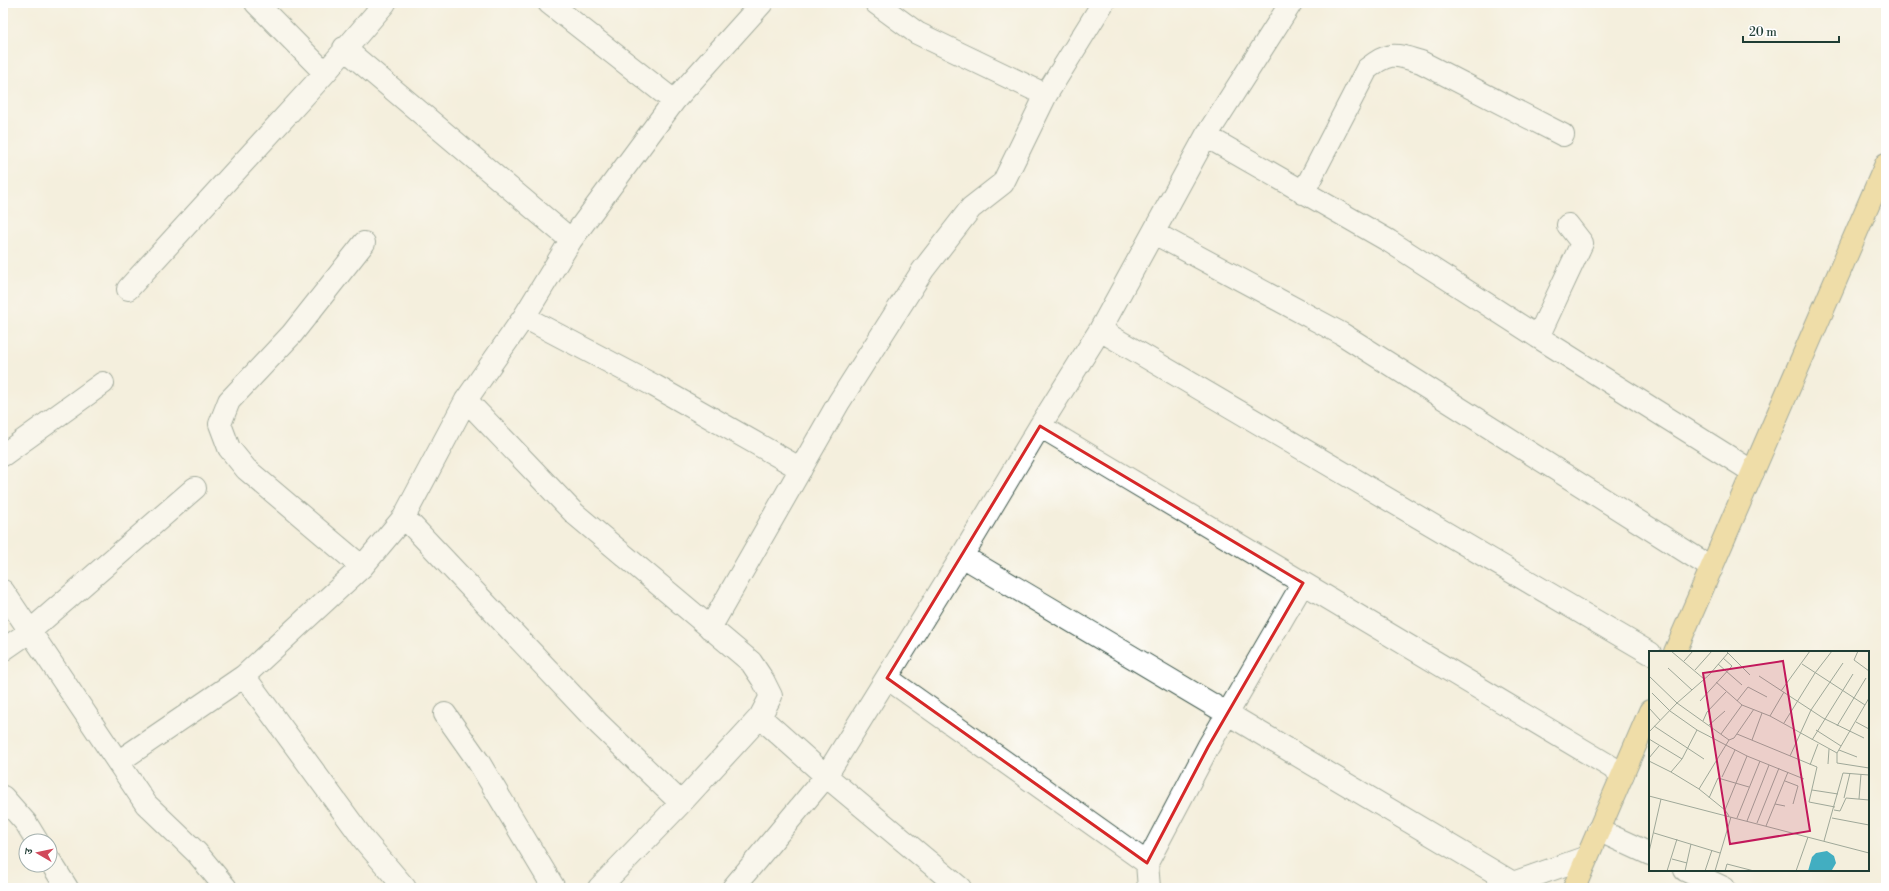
<svg xmlns="http://www.w3.org/2000/svg" width="1889" height="891" viewBox="0 0 1889 891" font-family="'Libre Bodoni','Noto Serif Devanagari',serif">
<style>
.lines{fill:none;stroke-linecap:round;stroke-linejoin:round}
.minor-casing{stroke:#3f584d;stroke-width:24}
.major-casing{stroke:#3f584d;stroke-width:24}
.minor{stroke:#fff;stroke-width:22}
.major{stroke:#e9c769;stroke-width:22}
.marked{fill:none;stroke:#d62828;stroke-width:3;stroke-linejoin:round}
.inset-road{fill:none;stroke:#9fa899;stroke-width:1}
.view{fill:#c2185b;fill-opacity:0.15;stroke:#c2185b;stroke-width:2}
.inset-edge{fill:none;stroke:#1f3d34;stroke-width:2}
</style>
<rect width="100%" height="100%" fill="#fff"/>
<filter id="ink" filterUnits="userSpaceOnUse"><feTurbulence type="fractalNoise" baseFrequency=".025" numOctaves="2"/><feDisplacementMap in="SourceGraphic" scale="8" xChannelSelector="R" yChannelSelector="G"/><feConvolveMatrix kernelMatrix="1 2 1 2 8 2 1 2 1" color-interpolation-filters="sRGB"/></filter>
<filter id="wash" filterUnits="userSpaceOnUse"><feTurbulence type="fractalNoise" baseFrequency=".012" numOctaves="4" result="noise"/><feDisplacementMap in="SourceGraphic" scale="16" xChannelSelector="R" yChannelSelector="G"/><feGaussianBlur stdDeviation="0.9" result="paint"/><feColorMatrix in="noise" values="0 0 0 0 0 0 0 0 0 0 0 0 0 0 0 0 0 1.4 0 .05"/><feComposite in="paint" operator="in"/></filter>
<g filter="url(#wash)">
<rect width="100%" height="100%" fill="#f4efdd"/>
</g>
<g filter="url(#ink)">
<g class="lines">
<defs>
<path id="minor" d="M256,3l69,70
M549,3l125,98
M876,3l41,30 129,62
M1291,3l-85,133 -106,194 -60,96 -78,130 551,327
M344,48l227,192
M1206,136l183,105 149,96
M1303,193l64,-124c22,-18 28,-15 54,-7l142,73
M1568,225l14,18 -44,94 215,135
M1154,233l188,101 370,234
M128,289l197,-216 60,-70
M524,317l131,69 146,83
M1100,330l550,323
M466,400l109,114 176,148 12,18 8,16 -11,21 66,59 134,112
M1040,426l583,348
M3,455l100,-72
M404,517l195,207 82,79
M362,567l-116,-98 -17,-21 -9,-24 9,-23 63,-67 72,-91
M3,591l143,213 51,49 29,35
M710,628l129,-226 84,-132 48,-62 32,-25 43,-88 57,-92
M3,650l26,-18 166,-144
M244,676l120,164 41,48
M887,678l260,185
M445,714l33,47 76,127
M118,762l126,-86 118,-109 42,-50 62,-117 58,-83 47,-77 103,-139 88,-98
M3,797l23,26 11,18
M1598,830l52,24
M50,861l17,27
M1685,870l39,18
M599,888l82,-85 79,-86
M733,888l93,-112 136,-220
M1149,888l-2,-25 61,-116 95,-164
M1507,888l6,-5 74,-26"/>
<path id="major" d="M1675,652l211,-488
M1574,888l76,-177"/>
</defs>
<use href="#minor" class="minor-casing"/>
<use href="#major" class="major-casing"/>
<use href="#minor" class="minor"/>
<use href="#major" class="major"/>
</g>
</g>
<path d="M0 0H1889V891H0ZM1040,426l263,157 -95,164 -61,116 -260,-185z" fill="#f4efdd" fill-opacity=".55" fill-rule="evenodd"/>
<path class="marked" d="M1040,426l263,157 -95,164 -61,116 -260,-185z"/>
<g transform="translate(1649 651)">
<rect width="220" height="220" fill="#f4efdd"/>
<path d="M178,200l7,5 2,7 -4,7 -24,1 4,-14 4,-4z" fill="#42aec1"/>
<path class="inset-road" d="M22,0l33,28M209,0l-4,9 15,11M79,2l22,22M35,10l9,-10M69,13l24,21M153,13l63,41M19,17l24,22M46,19l17,-19M0,25l28,27 32,-28 19,-22 -2,-2M110,25l64,42 41,20M67,31l26,23 28,11 67,37 32,-55M132,40l29,-40M3,42l18,18 27,19 50,26M51,50l32,-35 -9,-8M88,50l11,-14 19,10M0,57l11,12M121,65l14,-24M54,70l4,-9 19,-20M207,71l13,7M135,72l31,-50 17,-22M60,74l16,-14M5,75l50,33M188,75l29,-48M48,79l-15,29 -11,13 28,17 26,21 4,6M167,79l25,16M0,81l28,-29 52,37M72,83l21,-29M88,83l80,33 -8,35 26,5M0,88l33,20M103,89l10,-27M163,89l41,-66M190,99l18,7M188,102v10l32,5M141,105l21,-46 32,-47M0,107l10,-12M0,110l22,11M179,113l1,-15M161,114l8,-21M73,126l13,-27M136,130l13,5 -5,18M50,138l30,-49 5,-2 20,-29M163,139l26,4M0,145l220,57M60,147l9,-20 31,9M195,147l6,-25M210,148l2,-25M126,153l13,-32M76,159l22,-54 57,23M185,159l6,1 6,-13 23,2M88,167l23,-57M183,167l37,7M98,170l22,-56M108,172l22,-55M117,175l9,-22 10,2M5,182l66,20M175,190l19,-68 26,2M0,201l12,-53M23,208l15,4M18,220l10,-32M36,220l6,-27M56,220l7,-21M66,220l16,-54M76,220l2,-7 27,7M147,220l12,-34"/>
<path class="view" d="M134,10l27,170 -80,13 -27,-171z"/>
<rect width="220" height="220" class="inset-edge"/>
</g>
<rect width="1889" height="891" fill="none" stroke="#fff" stroke-width="16"/>
<g transform="translate(38 853) rotate(279)"><circle r="19" fill="#ffffff" stroke="#a5b1ae"/>
<path d="M0-3L7 15L0 10L-7 15Z" fill="#d1495b"/>
<text y="-6" font-size="11" font-weight="bold" text-anchor="middle" fill="#1f3d34">उ</text>
</g>
<path d="M1743 36v6h96v-6" fill="none" stroke="#1f3d34" stroke-width="2"/>
<text x="1749" y="36" font-size="12" fill="#1f3d34" stroke="#ffffff" stroke-width="3" paint-order="stroke">20 m</text>
</svg>
